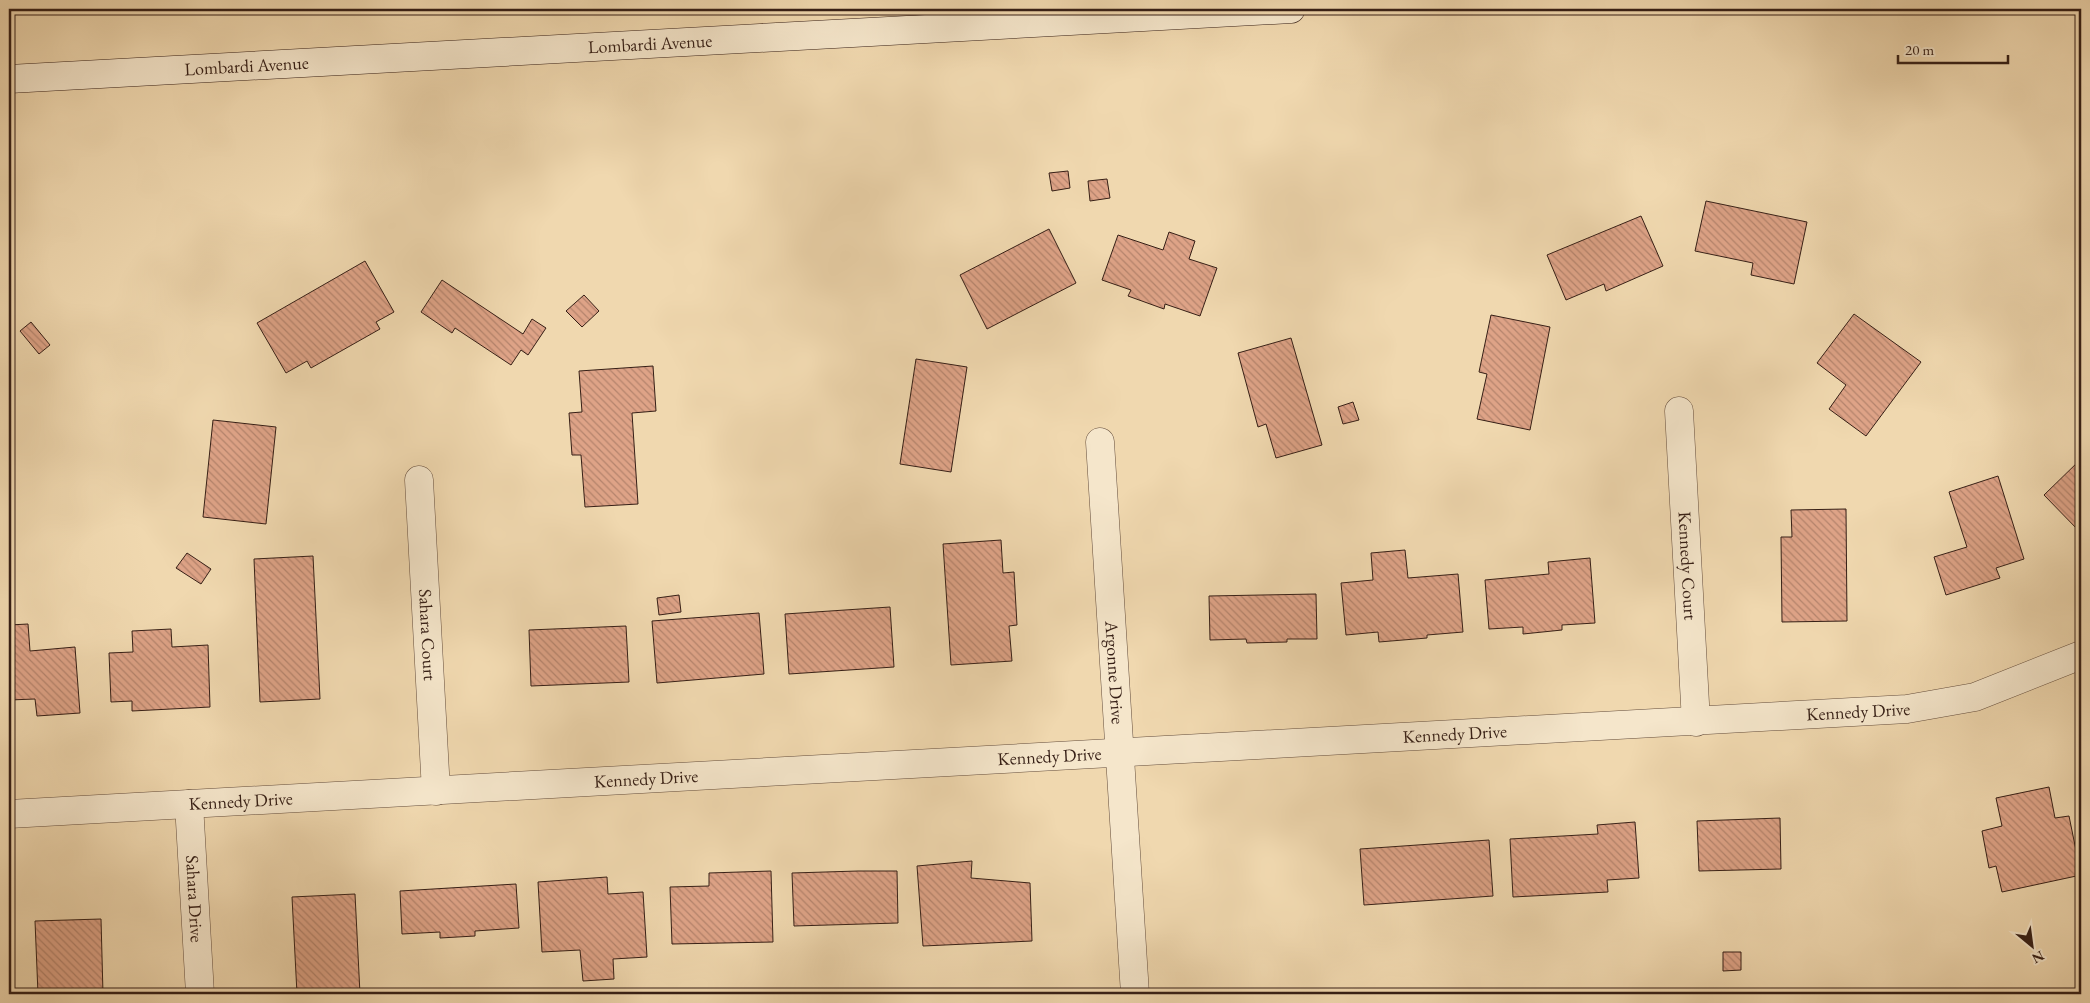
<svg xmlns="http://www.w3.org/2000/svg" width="2090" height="1003" viewBox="0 0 2090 1003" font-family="'EB Garamond',serif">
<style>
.building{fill:url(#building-back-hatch);stroke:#361f16}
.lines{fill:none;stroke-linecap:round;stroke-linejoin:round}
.minor-casing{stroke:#644d3c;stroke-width:29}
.secondary-casing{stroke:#361f16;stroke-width:29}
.minor{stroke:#f5e6cb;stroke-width:28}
.secondary{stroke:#f5e6cb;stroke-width:28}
.labels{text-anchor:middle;stroke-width:4;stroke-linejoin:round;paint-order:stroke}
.street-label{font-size:18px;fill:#361f16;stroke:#f5e6cb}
</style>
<defs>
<pattern id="building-back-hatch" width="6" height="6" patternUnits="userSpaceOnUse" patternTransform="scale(1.25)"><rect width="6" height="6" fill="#dea387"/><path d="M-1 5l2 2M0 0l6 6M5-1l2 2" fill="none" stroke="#b5846d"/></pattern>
</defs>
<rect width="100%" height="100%" fill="#f0d8af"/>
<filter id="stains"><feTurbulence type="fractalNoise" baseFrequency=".004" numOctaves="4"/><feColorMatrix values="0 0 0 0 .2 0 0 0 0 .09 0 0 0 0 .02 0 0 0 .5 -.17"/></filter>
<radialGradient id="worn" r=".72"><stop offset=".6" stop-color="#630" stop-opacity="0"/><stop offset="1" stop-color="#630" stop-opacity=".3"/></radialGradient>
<path class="building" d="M1068,171l2,17 -18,3 -3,-18z
M1107,179l3,19 -20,3 -2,-20z
M1706,201l101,21 -13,62 -43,-9 2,-12 -58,-12z
M1641,216l22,50 -57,25 -2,-7 -38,16 -19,-45z
M1049,229l27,54 -89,46 -27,-54z
M1169,232l26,9 -6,18 28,9 -17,48 -35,-12 -1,5 -36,-13 3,-6 -29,-10 16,-45 45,15z
M365,261l29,51 -18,10 4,7 -69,39 -4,-7 -21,12 -29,-50z
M442,280l81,54 9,-15 14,9 -18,27 -7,-5 -10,15 -56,-37 -3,5 -31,-21z
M584,295l15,16 -17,16 -16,-16z
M1854,314l67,48 -55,74 -37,-27 17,-24 -29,-22z
M1491,315l59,12 -20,103 -53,-11 10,-45 -8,-2z
M31,322l19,23 -11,9 -19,-23z
M1291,338l31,107 -46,13 -10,-34 -8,3 -20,-74z
M916,359l51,8 -16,105 -51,-8z
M653,366l3,45 -24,2 6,91 -53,3 -4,-52h-9l-3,-42 13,-1 -3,-41z
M1353,402l6,18 -16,4 -5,-17z
M213,420l63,7 -10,97 -63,-7z
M2081,459v70l-2,2 -35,-36z
M1998,476l26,83 -28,9 4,10 -54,17 -12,-38 33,-10 -18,-55z
M1846,509l1,112 -65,1 -1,-85h11l-1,-27z
M1001,540l2,33 11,-1 3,53 -8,1 3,35 -61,4 -8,-121z
M1405,550l3,28 50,-4 5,58 -36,3v3l-48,4 -1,-10 -32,3 -5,-52 32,-3 -2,-27z
M187,553l24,16 -10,15 -25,-16z
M313,556l7,143 -60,3 -6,-143z
M1590,558l5,65 -33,2v5l-39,4v-7l-34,2 -4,-49 64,-6 -1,-12z
M1316,594l1,45h-30v3l-40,1 -1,-4 -36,1 -1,-44z
M679,595l2,17 -22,3 -2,-17z
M890,607l4,60 -105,7 -4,-60z
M759,613l5,61 -107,9 -5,-62z
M28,624l2,27 45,-4 5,66 -43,3 -2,-17 -26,1v-75z
M626,626l3,56 -98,4 -2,-56z
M171,629l1,18 36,-2 2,62 -78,4v-10l-21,1 -2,-49 24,-1 -1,-21z
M2049,787l6,31 14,-2 12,59 -79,17 -6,-26 -7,2 -7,-37 20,-5 -6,-28z
M1780,818l1,51 -82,2 -2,-50z
M1635,822l4,56 -32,2 1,12 -95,5 -3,-58 88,-5 -1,-9z
M1489,840l4,56 -129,9 -4,-56z
M972,861l-1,17 59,5 2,58 -109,5 -6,-80z
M771,871l2,71 -101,2 -2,-57 39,-1v-13z
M858,871h39l1,52 -104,3 -2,-53z
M607,877l1,17 35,-2 4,65 -34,2 1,20 -31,2 -3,-31 -38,2 -4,-70z
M516,884l3,44 -44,3v5l-35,2v-6l-38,2 -2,-43z
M355,894l5,100h-63l-5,-97z
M101,919l2,75h-65l-3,-73z
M1723,952h18v18l-18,1z"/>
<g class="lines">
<defs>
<g id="minor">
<path id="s1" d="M1679,411l17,311"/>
<path id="s2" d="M1100,442l35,552"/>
<path id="s3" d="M419,480l17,311"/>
<path id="s4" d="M189,804l11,190"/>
<path id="s5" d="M9,814l1898,-105 68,-12 106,-42"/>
</g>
<g id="secondary">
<path id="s6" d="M9,79l1282,-70"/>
</g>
</defs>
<use href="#minor" class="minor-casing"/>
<use href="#secondary" class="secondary-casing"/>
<use href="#minor" class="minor"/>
<use href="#secondary" class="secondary"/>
</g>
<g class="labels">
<g class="street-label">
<text dy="6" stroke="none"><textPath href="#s6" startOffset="642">Lombardi Avenue</textPath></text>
<text dy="6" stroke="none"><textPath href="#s6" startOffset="238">Lombardi Avenue</textPath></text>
<text dy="6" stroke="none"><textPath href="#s1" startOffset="155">Kennedy Court</textPath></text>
<text dy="6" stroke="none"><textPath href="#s3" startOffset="155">Sahara Court</textPath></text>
<text dy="6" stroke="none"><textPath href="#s2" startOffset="231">Argonne Drive</textPath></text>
<text dy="6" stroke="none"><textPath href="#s5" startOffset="1852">Kennedy Drive</textPath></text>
<text dy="6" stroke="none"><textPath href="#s5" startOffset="1448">Kennedy Drive</textPath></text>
<text dy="6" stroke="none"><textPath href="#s5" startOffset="1042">Kennedy Drive</textPath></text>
<text dy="6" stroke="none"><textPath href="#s5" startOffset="638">Kennedy Drive</textPath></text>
<text dy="6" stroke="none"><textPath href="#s5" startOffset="232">Kennedy Drive</textPath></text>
<text dy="6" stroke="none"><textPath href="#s4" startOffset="95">Sahara Drive</textPath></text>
</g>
</g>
<rect width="2090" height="1003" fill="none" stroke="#f0d8af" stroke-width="30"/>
<rect x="10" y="10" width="2070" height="983" fill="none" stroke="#361f16" stroke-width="2.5"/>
<rect x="15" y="15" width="2060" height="973" fill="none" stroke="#361f16"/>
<g transform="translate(2032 946) rotate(151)" stroke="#f5e6cb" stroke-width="4" paint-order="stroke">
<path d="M0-4L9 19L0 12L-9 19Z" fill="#361f16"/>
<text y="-8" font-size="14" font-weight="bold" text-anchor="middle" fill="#361f16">N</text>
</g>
<path d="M1898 55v8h110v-8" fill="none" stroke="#361f16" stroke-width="2.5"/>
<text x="1905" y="55" font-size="15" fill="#361f16" stroke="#f5e6cb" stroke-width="4" paint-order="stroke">20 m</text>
<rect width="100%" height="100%" filter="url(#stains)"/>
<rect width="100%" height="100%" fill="url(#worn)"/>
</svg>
